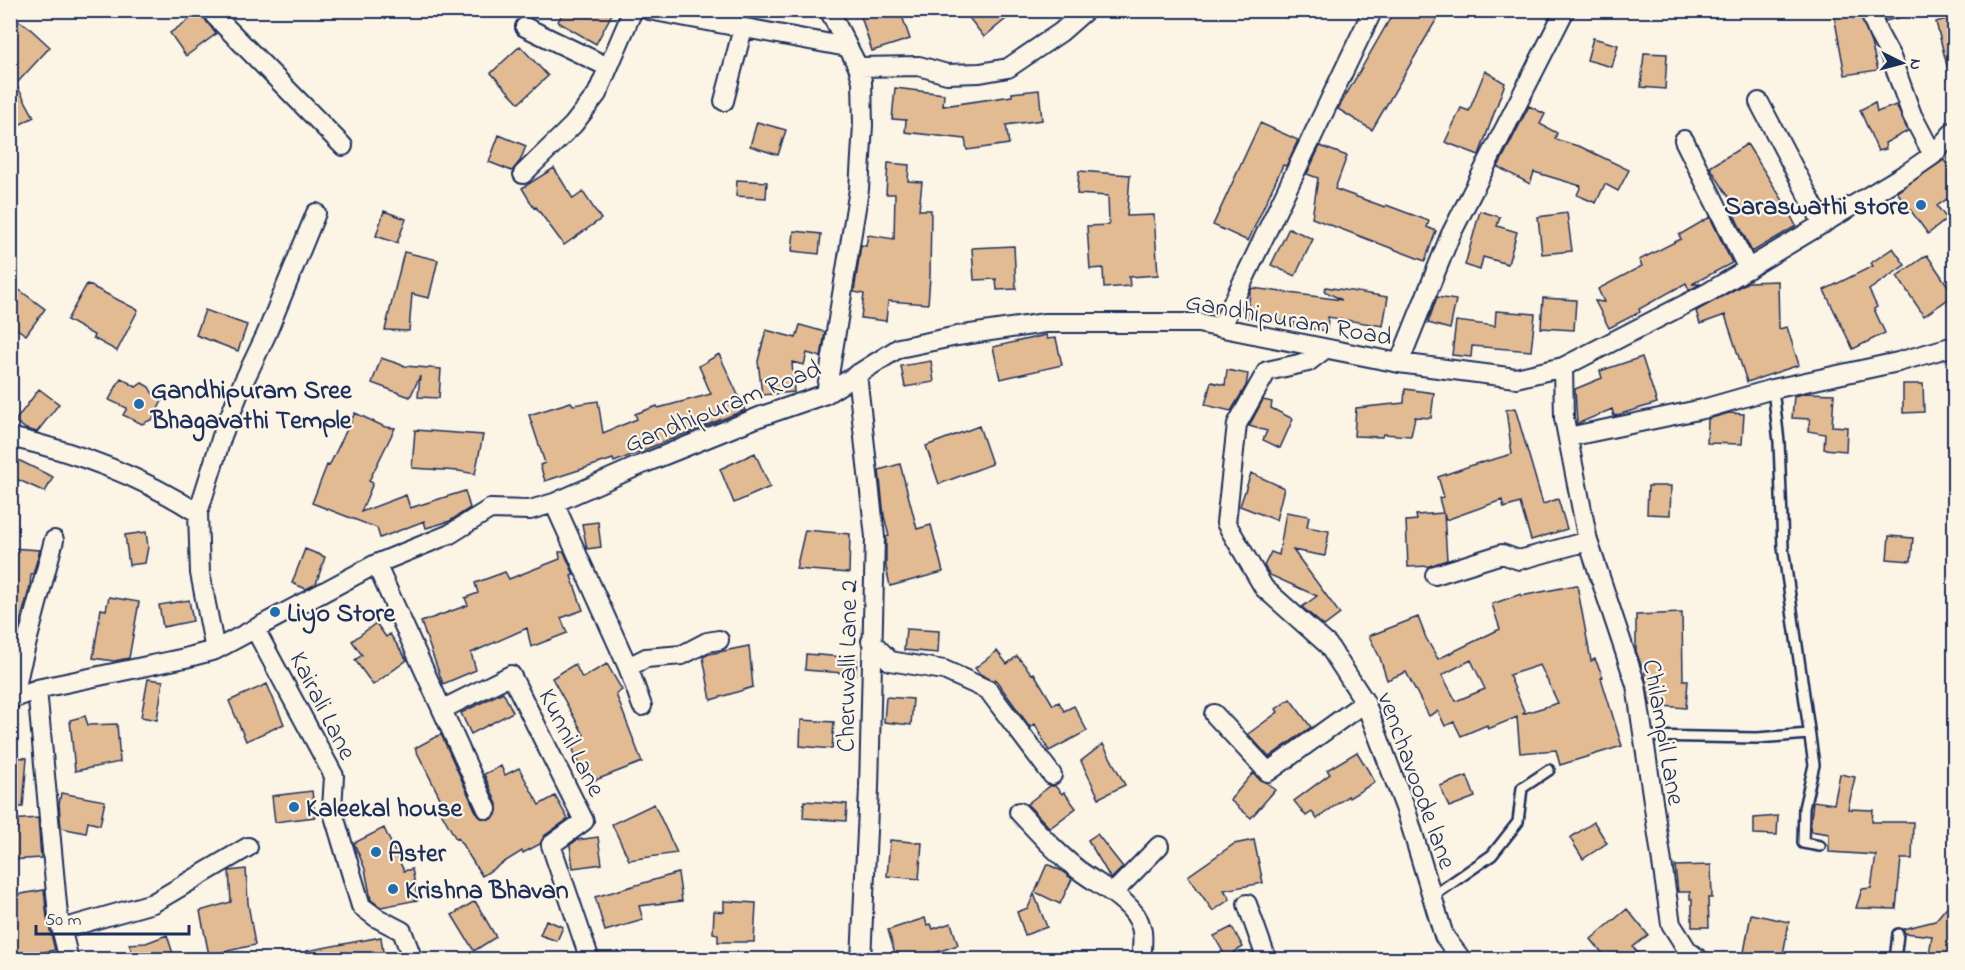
<svg xmlns="http://www.w3.org/2000/svg" width="1965" height="970" viewBox="0 0 1965 970" font-family="'Indie Flower',sans-serif">
<style>
.building{fill:#e3bb93;stroke:#1b2f5e;stroke-width:1.5;fill-rule:evenodd}
.lines{fill:none;stroke-linecap:round;stroke-linejoin:round}
.lane-casing{stroke:#1b2f5e;stroke-width:14}
.street-casing{stroke:#1b2f5e;stroke-width:22}
.lane{stroke:#fcf5e5;stroke-width:9}
.street{stroke:#fcf5e5;stroke-width:18}
.poi-dot{fill:#1f6fb2;stroke:#fcf5e5;stroke-width:2}
.labels{text-anchor:middle;stroke-width:4.5;stroke-linejoin:round;paint-order:stroke}
.poi-label{font-size:26px;font-weight:bold;fill:#1b2f5e;stroke:#fcf5e5;text-anchor:start}
.street-label{font-size:26px;fill:#1b2f5e;stroke:#fcf5e5}
</style>
<rect width="100%" height="100%" fill="#fcf5e5"/>
<filter id="ink" filterUnits="userSpaceOnUse"><feTurbulence type="fractalNoise" baseFrequency=".0167" numOctaves="2"/><feDisplacementMap in="SourceGraphic" scale="12" xChannelSelector="R" yChannelSelector="G"/><feConvolveMatrix kernelMatrix="1 2 1 2 8 2 1 2 1" color-interpolation-filters="sRGB"/></filter>
<g filter="url(#ink)">
<path class="building" d="M564,10h50l-18,34 -38,-22z
M859,10h41l10,29 -38,12z
M963,10h54l-33,27z
M1395,10h47l-70,120 -34,-21z
M1833,10h25l13,33 7,27 -33,5z
M1881,10h20l1,7 -17,4z
M200,12l16,22 -30,22 -16,-23z
M10,16l16,9 24,22 -34,37 18,33 -24,13z
M1954,17v53h-6l-12,-48z
M1593,38l25,7 -6,22 -25,-7z
M520,46l28,30 -29,27 -28,-30z
M1644,53l23,1 -2,35 -24,-2z
M1485,71l20,12 -26,72 -34,-13 16,-34 8,3z
M895,88l49,6 -1,12 69,-10v-3l27,-3 3,30 -36,5 3,19 -42,6 -2,-11 -60,-7 1,-12 -14,-1z
M1875,102l2,10 19,-7 12,26 -23,12 1,6 -8,2 -18,-41z
M1529,106l16,8 -5,10 17,9 -2,6 26,8 48,23 -11,21 -13,-7 -9,19 -19,-8 4,-9 -47,-14 -4,12 -32,-17z
M757,122l29,8 -8,25 -28,-9z
M1260,123l38,17 -12,26 -3,-1 -35,76 -35,-16z
M499,135l27,11 -6,15 -8,10 -23,-9z
M1747,144l35,55 14,27 -44,26 -22,-46 3,-2 -23,-37z
M1320,146l27,10 -12,33 50,18 1,-2 43,16 -2,6 9,4 -11,30 -113,-43 6,-40 -11,-4z
M1944,160l10,15v19l-17,12 10,13 -19,15 -31,-42z
M888,163l21,2 -1,16 14,1 -3,28h12l-1,67 -2,27 -40,-3 -2,20 -25,-3 3,-24 -10,-2 7,-47 5,1 2,-11 26,4 1,-45h-9z
M554,168l19,31 10,-7 18,27 -37,26 -28,-38 -2,1 -12,-20z
M1079,171l51,4 -3,41 27,-1 4,60 -29,2 1,9 -26,2 -1,-20 -13,1 -3,-43 22,-1 -1,-29 -31,-2z
M737,180l30,2 -1,16 -30,-2z
M384,211l22,8 -9,24 -21,-7z
M1480,211l20,6 -3,9 20,6 -9,32 -25,-7 -3,13 -15,-5z
M1567,213l5,38 -30,3 -4,-37z
M1710,217l22,46 -40,21h9l-12,6 -3,-7 -47,26 1,3 -31,16 -14,-27 9,1 -6,-13 44,-23 -3,-6 42,-21 -2,-4z
M1289,228l24,11 -18,37 -24,-11z
M794,231l27,3 -2,20 -27,-3z
M1014,246l2,43 -19,1 -1,-11 -22,1 -2,-32z
M1893,248l12,17 -36,25 8,17 -3,2 11,24 -32,16 -29,-59 49,-24 -2,-3z
M404,252l34,8 -9,38 -17,-4 -3,37 -24,-1z
M1927,255l27,40 -30,21 -27,-40z
M1778,281l1,48 8,-2 12,38 -52,17 -22,-67 -25,9 -4,-13 52,-29z
M87,284l51,26 -21,41 -24,-13 1,-3 -27,-15z
M1326,287l62,10 -5,29 -55,-9 -1,14 -34,-5 1,-3 -47,-5 3,-25 2,-5 90,12 -18,-9z
M18,289l27,20 -19,26 -16,-11v-25z
M1437,297l19,3 -6,29 -22,-6z
M1543,298l33,2 -2,30 -33,-2z
M205,310l42,15 -9,26 -42,-16z
M1496,311l39,3 -4,37 -59,-5 -1,11 -19,-2 4,-34 39,5z
M800,325l25,7 -4,25 -14,-4 -3,12 -12,-3 2,30 -32,3 -4,-34 8,-31 30,8z
M1046,335l1,4 9,-1 6,27 -62,14 -7,-32z
M719,354l26,56 -131,52 -1,-3 -68,22 -5,-16 5,-2 -16,-48 42,-13 2,3 25,-4 5,32 34,-14 -2,-5 22,-8 1,2 53,-14 -12,-28z
M1642,357l15,46 -43,13 -2,-7 -35,15 -2,-35 27,-11 -2,-7z
M381,358l24,8 36,3 -2,29 -21,-1 2,-21 -10,21 -38,-14z
M931,361l3,21 -29,5 -4,-21z
M1227,370l21,4 -2,12 -15,25 -26,-6 6,-23 14,3z
M121,378l15,9 6,-4 7,4 4,7 12,1 -12,24 -11,5 -19,-9 4,-7 -18,-8z
M1903,384h20l1,28 -21,1z
M39,389l20,15 -22,28 -11,-3 -11,-8z
M1405,389l29,4 -3,25 -16,-1 -4,19 -28,-2 -1,3 -28,-1 2,-28 48,-5z
M1807,393l27,1 -2,32 15,1 -1,24 -22,-2 1,-15 -17,-3 2,-12 -18,-1 2,-22z
M1263,400l9,2 -1,6 22,11 -13,29 -17,-8 4,-9 -18,-5z
M1515,408l28,96 15,-5 9,30 -36,11 -11,-37 -16,5 -2,-8 -56,20 -2,-6 3,46 -18,6 -21,1 -2,-46 11,-1 -1,-5 27,-2 -4,-15 5,-1 -6,-20 43,-15v1l31,-9 -6,-44z
M355,413l30,14 10,1 -26,53 4,2 -12,29 45,-17 4,13 55,-17 5,17 -20,13 -24,7 -2,-7 -44,17 -3,-10 -65,-25 15,-38 2,1z
M1729,413l15,1 -2,30 -35,-1 1,-24z
M979,426l13,38 -53,20 -13,-38z
M415,430l68,5 -8,39 -16,-3 -47,-3z
M755,453l15,34 -36,16 -14,-34z
M10,456l43,21 -8,15 -35,-16z
M900,464l17,65 14,-4 12,47 -53,14 -4,-19v-30l3,-1 -5,-20 -5,-46z
M1251,473l33,15 -8,32 -36,-14z
M1648,486h23l-1,29 -23,-1z
M1286,512l23,4 -2,11 22,4 -4,25 -32,-6 47,64 -16,12 -22,-19 15,-11 -47,-21 -6,-9 7,-14 8,3z
M598,522l3,25 -14,2 -5,-25z
M805,530l45,4 -1,39 -53,-4z
M146,532l2,15 -3,16 -16,2 -4,-30z
M1889,536l24,2 -2,23 -24,-2z
M10,548l30,2 -7,24h-2l-1,12 -12,44 -7,18z
M305,549l20,8 -9,27 -10,5 -14,-6z
M559,552h5l10,23 -3,1 12,34 -22,8 6,15 -36,14 -4,-19 -56,25 5,17 -33,14 -22,-62 47,-17 -3,-7 13,-5 -3,-10 30,-11 4,7 51,-20z
M1577,585l14,76 4,-2 8,18 -2,1 21,68 -62,19 -4,-15 -36,3 -3,-36 -29,12 -1,-4 -26,11 -7,-14 -9,4 -7,-15 -9,5 -23,-44 -19,8 -7,-22 -11,-22 49,-19 8,21 12,21 62,-30 -8,-25 29,-10v2zM1471,660l14,29 -29,12 -14,-26zM1540,665l18,38 -36,11 3,-1 -16,-38z
M109,597l30,5 -10,56 -15,3 -21,-3 8,-49 5,1z
M189,600l4,21 -30,6 -4,-22z
M1682,613l1,67h5l-2,28 -36,-3 -5,-30v-7h-3l-6,-17v-36z
M376,623l10,14 4,-3 17,26 -34,25 -18,-25 7,-5 -10,-14z
M906,629l33,2 -1,22 -34,-3z
M749,646l4,41 -42,13 -8,-43 6,-3z
M997,651l10,13 10,-8 15,18 2,-1 19,32 6,-3 5,9 10,-5 13,25 -38,20 -14,-27 -5,3 -35,-48 -1,2 -14,-7 -5,-6z
M806,654l51,4 -1,16 -51,-4z
M575,664l7,14 25,-14 15,26 -6,4 26,68 -49,19 -6,-11 -6,1 -11,-30 14,-6 -32,-57z
M148,679l15,2 -6,39 -16,-3z
M267,684l17,40 -38,17 -17,-40z
M503,692l10,20 -42,22 -10,-21z
M886,697l27,2 -2,26 -27,-3z
M1290,699l21,28 -42,30 -21,-23 30,-22 -2,-3z
M85,716l3,9 29,-1 3,38 -45,9 -5,-51z
M801,720l33,2 -2,27 -32,-3z
M441,734l36,80 4,4 10,1 5,-4 1,-11 -13,-30 17,-8 4,9 14,-7 20,37 16,-9 13,23 -24,17 -4,8 -17,9 -1,-2 -40,25 -24,-38 -2,1 -20,-36 5,-3 -26,-52z
M1103,744l22,41 -26,13 -18,-37z
M1357,752l18,30 -26,16 -1,-2 -31,23 -5,-7 -6,4 -12,-15 36,-27 -3,-4z
M10,757l17,1 -4,49h-13z
M1253,773l7,7 7,3 8,7 -24,28 -21,-18z
M1840,774l15,3 -7,32 25,1 -1,12h41l-1,37h-11l-5,50 -40,-1 6,-19 9,-1 5,-33 -47,-3v-18l-19,-3 3,-30 21,3z
M1467,776l8,21 -26,10 -9,-21z
M1050,786h5l7,8 2,-2 12,16 -26,20 -23,-24z
M312,791l3,26 -40,5 -3,-26z
M61,793l44,8 -5,24 -12,-3 -2,11 -25,-5 -2,-24z
M804,801l43,3 -1,17 -43,-3z
M654,804l23,49 -48,7 -17,-36z
M1778,816l-1,19 -23,-1v-16z
M38,818l3,40 -31,2v-40z
M1594,822l13,21 -24,16 -13,-21z
M384,828l20,43 8,-2 6,31 -37,7 -10,-7 -6,-31 -11,-26z
M1097,834l26,33 -12,12 -23,-39z
M598,837l4,27 -29,4 -3,-23 7,-5z
M890,840l32,3 -3,36 -32,-3z
M1254,840l9,43 -39,7 6,9 -17,12 -25,-35 46,-32z
M1047,864l15,7 10,8 -12,25 -25,-12z
M1711,865l1,33h-4l1,29h-17v-28h-2v-7h-12l-3,-26z
M246,869l2,34 7,42 -46,10 -9,-44 31,-9 -2,-31z
M678,873l4,28 -43,5 4,14 -38,11 -10,-34z
M44,890l3,28 8,32 -45,8v-62z
M1034,894l13,33 -22,8 -8,-23 11,-4z
M1954,898v62h-26l4,-24 -27,-3 -2,-4 32,-8z
M475,901l21,36 -22,14 -22,-36z
M724,901l32,2 -2,39h-36v-8l-5,-1 1,-22 10,1z
M1627,909l21,26 -15,12 10,13h-35l-17,-21z
M1751,914l38,8 -7,38h-30l-9,-2z
M925,918l2,7 4,-1 2,5 18,-6 7,22 -45,15h-16l-9,-30z
M546,920l17,7 -6,14 -17,-6z
M1232,927l11,20 -17,10 -12,-21z
M167,935l8,25h-40l-6,-16 17,-1z
M381,937l3,23h-77l-1,-9z"/>
<g class="lines">
<defs>
<path id="lane" d="M1773,389l6,53 4,105 31,218 -10,43 -1,35 17,3
M1643,736l114,2 52,-4
M1433,896l59,-41 26,-33 4,-34 27,-18
M1895,960l3,-26"/>
<path id="street" d="M216,10l-1,6 128,130
M649,10l198,37
M1869,10l9,23 13,24 21,58 21,40
M525,27l83,40
M858,67l61,-1 28,8 33,-1 28,-5 53,-36 25,-22
M724,101l19,-73
M1759,102l64,122
M1684,140l64,129
M523,174l50,-49 24,-31 36,-84
M1221,327l149,-311
M1325,349l-17,13 -41,9 -30,53 -11,99 38,65 64,57 37,57 41,108 38,126 18,24
M1399,363l51,-127 115,-226
M1563,367l1,51 24,123 48,144 35,239 17,27 12,9
M857,374l18,163 -6,251 -8,172
M826,394l33,-205 4,-64 -1,-44 -4,-14 -29,-57
M10,437c66,15 131,39 188,76
M1568,437l135,-28 70,-20 125,-27 56,-16
M554,503l74,164 14,39
M376,564l111,245
M1435,575l67,-21 17,6 69,-19
M255,629l79,147 -2,33 29,97 16,12 25,13 11,29
M871,641l19,20 54,9 44,20 64,85
M215,650l-15,-77 -2,-60 24,-77 20,-51 24,-50 50,-122
M628,667l18,-9 36,-3 25,-13 12,-2
M37,689l21,226 11,45
M14,697l6,-29 34,-128
M10,700l27,-11 148,-31 30,-8 161,-86 74,-30 40,-25 40,1 24,-7 91,-40 114,-46 67,-23 73,-46 58,-12 88,-13h153l201,40 117,15 47,-11 146,-75 198,-119 26,-18 21,-24
M443,709l68,-34 73,146 -33,24 39,115
M1214,714l54,58 97,-70
M1019,812c19,20 38,42 61,59 18,14 55,31 61,56 3,9 1,23 0,33
M1113,893l46,-47
M1247,904l20,56
M62,929l91,-26 95,-56"/>
</defs>
<use href="#lane" class="lane-casing"/>
<use href="#street" class="street-casing"/>
<use href="#lane" class="lane"/>
<use href="#street" class="street"/>
</g>
</g>
<g class="poi-dot">
<circle cx="1921" cy="205" r="6"/>
<circle cx="139" cy="404" r="6"/>
<circle cx="275" cy="612" r="6"/>
<circle cx="294" cy="807" r="6"/>
<circle cx="376" cy="852" r="6"/>
<circle cx="393" cy="889" r="6"/>
</g>
<g class="labels">
<g class="poi-label">
<text x="1909" y="214" text-anchor="end">Saraswathi store</text>
<text x="151" y="398">Gandhipuram Sree<tspan x="151" dy="30">Bhagavathi Temple</tspan></text>
<text x="287" y="621">Liyo Store</text>
<text x="306" y="816">Kaleekal house</text>
<text x="388" y="861">Aster</text>
<text x="405" y="898">Krishna Bhavan</text>
</g>
<g class="street-label">
<text transform="translate(1289 318) rotate(10)" y="9">Gandhipuram Road</text>
<text transform="translate(722 405) rotate(-22)" y="9">Gandhipuram Road</text>
<text transform="translate(846 666) rotate(-89)" y="9">Cheruvalli Lane 2</text>
<text transform="translate(324 705) rotate(63)" y="9">Kairali Lane</text>
<text transform="translate(1665 732) rotate(80)" y="9">Chilampil Lane</text>
<text transform="translate(573 742) rotate(63)" y="9">Kunnil Lane</text>
<text transform="translate(1418 780) rotate(70)" y="9">venchavoode lane</text>
</g>
</g>
<rect width="1965" height="970" fill="none" stroke="#fcf5e5" stroke-width="36"/>
<rect x="18" y="18" width="1929" height="934" fill="none" stroke="#1b2f5e" stroke-width="2" filter="url(#ink)"/>
<g transform="translate(1902 63) rotate(96)" stroke="#fcf5e5" stroke-width="4.5" paint-order="stroke">
<path d="M0-4.5L10 22L0 15L-10 22Z" fill="#1b2f5e"/>
<text y="-9" font-size="16" font-weight="bold" text-anchor="middle" fill="#1b2f5e">N</text>
</g>
<path d="M36 925v9h153v-9" fill="none" stroke="#1b2f5e" stroke-width="3"/>
<text x="45" y="925" font-size="18" fill="#1b2f5e" stroke="#fcf5e5" stroke-width="4.5" paint-order="stroke">50 m</text>
</svg>
